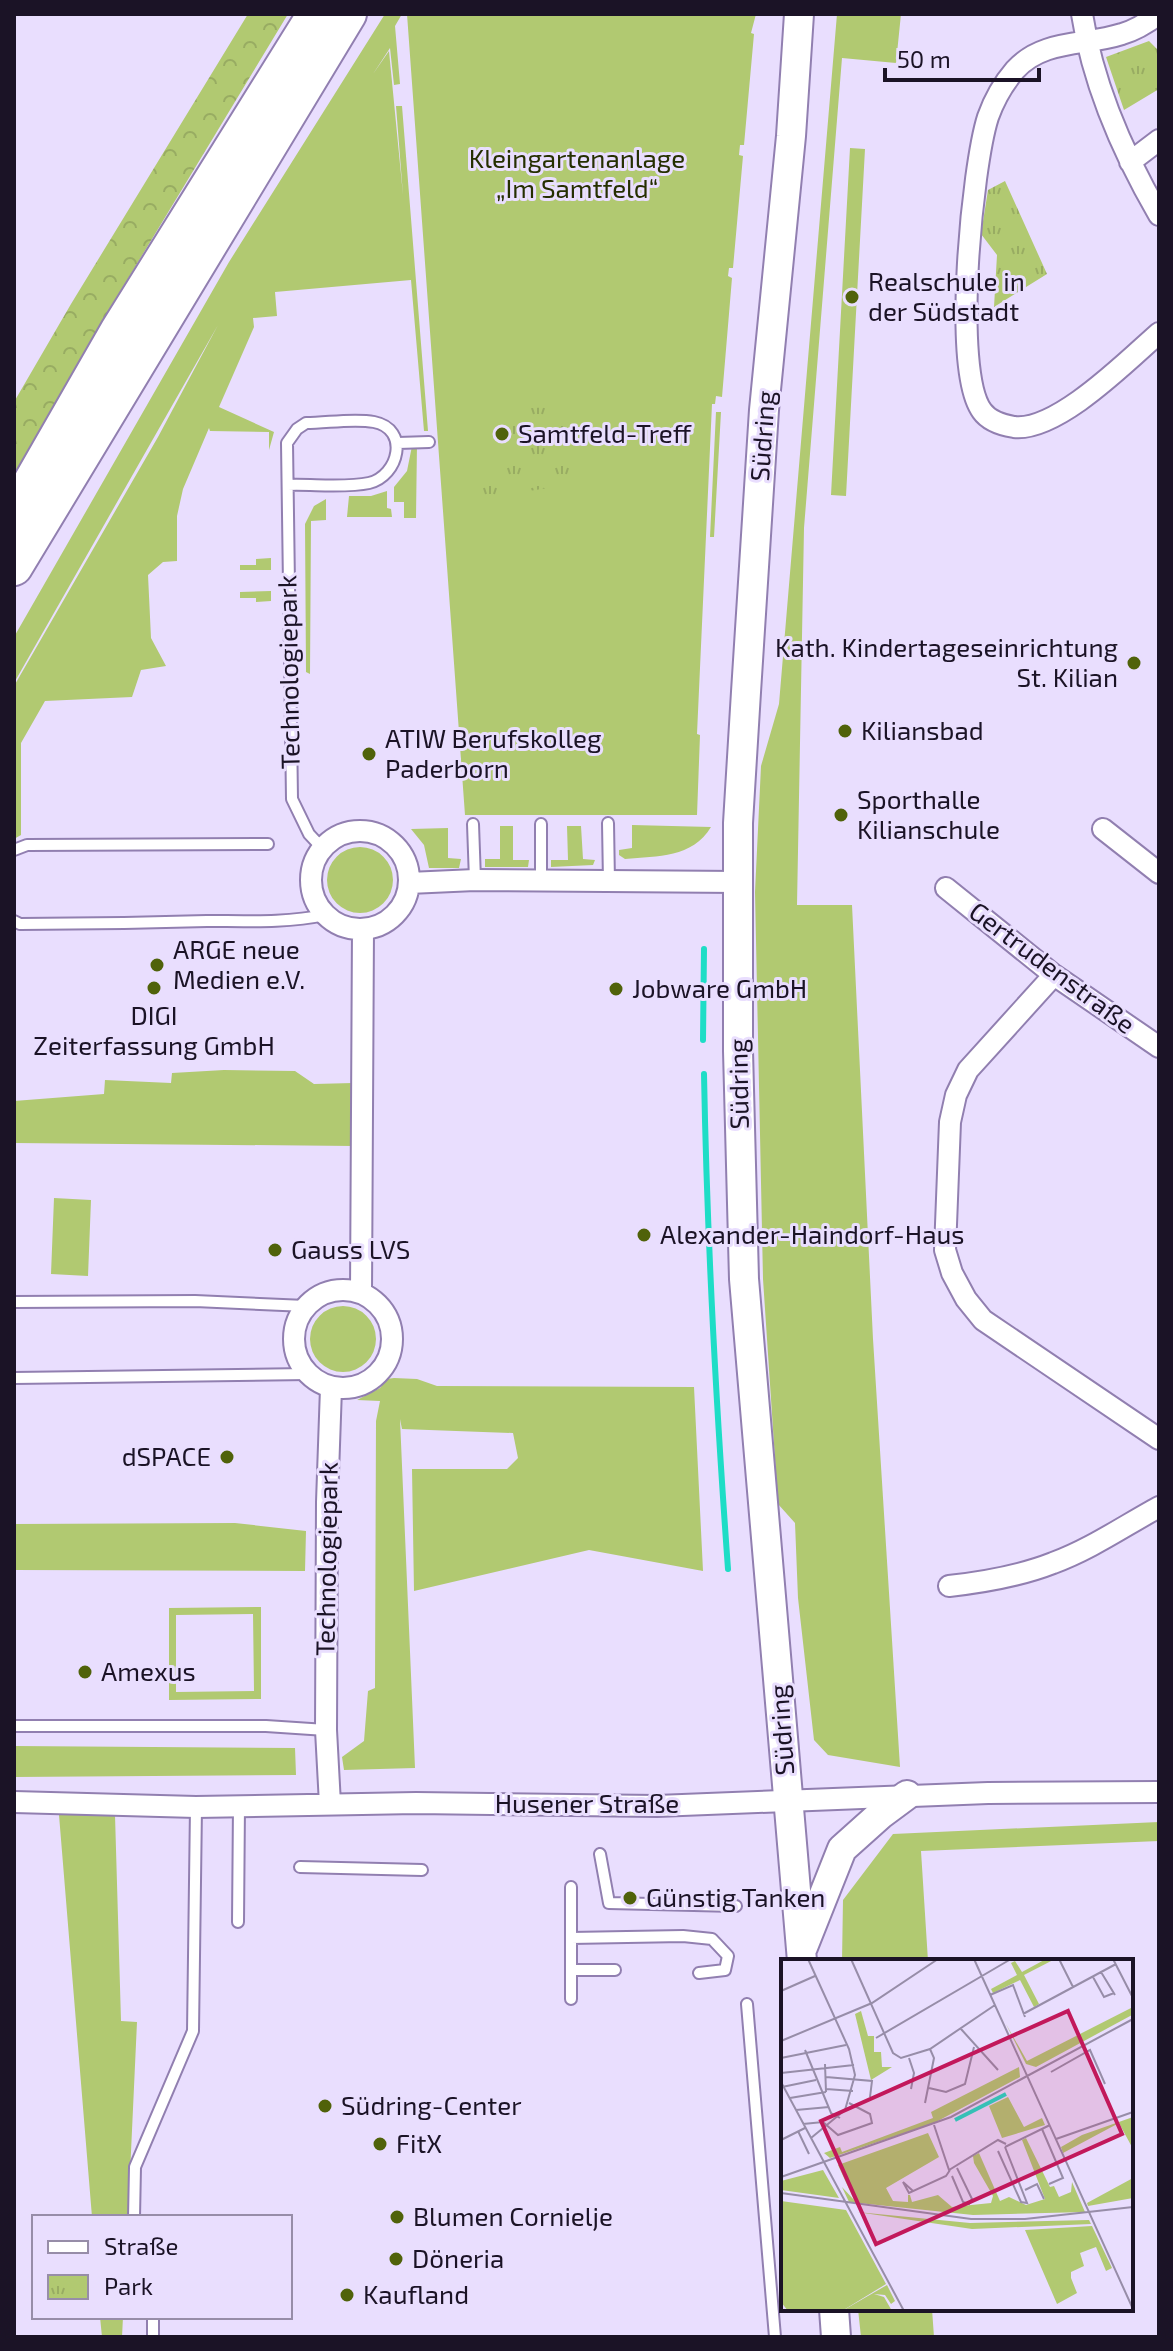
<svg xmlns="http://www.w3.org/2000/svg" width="1173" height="2351" viewBox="0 0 1173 2351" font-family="'Exo 2',sans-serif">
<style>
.green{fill:#b1c971;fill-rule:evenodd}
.forest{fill:url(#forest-crowns)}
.park{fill:url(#park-tufts)}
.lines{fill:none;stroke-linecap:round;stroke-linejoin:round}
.stream{stroke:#1eddc6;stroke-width:6}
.lane-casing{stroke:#917fb0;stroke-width:14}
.street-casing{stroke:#917fb0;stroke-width:24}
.secondary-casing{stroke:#917fb0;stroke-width:32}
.highway-casing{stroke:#917fb0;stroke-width:40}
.lane{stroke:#fff;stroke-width:10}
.street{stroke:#fff;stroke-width:20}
.secondary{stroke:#fff;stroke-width:28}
.highway{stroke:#fff;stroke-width:36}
.poi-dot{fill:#50620a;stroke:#e9defe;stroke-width:3}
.labels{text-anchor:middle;stroke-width:6;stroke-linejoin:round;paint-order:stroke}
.park-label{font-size:26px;fill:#252f00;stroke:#e9defe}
.poi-label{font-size:26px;fill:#1b1326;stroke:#e9defe;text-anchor:start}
.street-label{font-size:26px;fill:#1b1326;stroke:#e9defe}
.inset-river{fill:none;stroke:#1eddc6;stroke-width:4}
.inset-road{fill:none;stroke:#978da8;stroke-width:2}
.view{fill:#c2185b;fill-opacity:0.15;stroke:#c2185b;stroke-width:4}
.inset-edge{fill:none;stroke:#1b1326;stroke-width:4}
</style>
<defs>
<pattern id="forest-crowns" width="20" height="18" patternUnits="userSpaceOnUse" patternTransform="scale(2)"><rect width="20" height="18" fill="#b1c971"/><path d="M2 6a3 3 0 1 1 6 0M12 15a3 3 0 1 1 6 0" fill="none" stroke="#98ac62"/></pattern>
<pattern id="park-tufts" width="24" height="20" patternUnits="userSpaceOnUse" patternTransform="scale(2)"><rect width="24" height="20" fill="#b1c971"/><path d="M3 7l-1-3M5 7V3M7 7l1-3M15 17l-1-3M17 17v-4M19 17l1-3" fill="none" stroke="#98ac62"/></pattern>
</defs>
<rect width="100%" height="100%" fill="#e9defe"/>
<path class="green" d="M385,14h17l-7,12 5,58 -6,1 -4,-37 -17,26 16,-23 14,144 -7,-89h6l26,325h-4l-13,-151 -136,12 2,24 -24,2 1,9 -35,80 55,25 -5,18v-18l-59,-1 -1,-3 -26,61 -6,27v45l-14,1 -15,13 3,63 15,28 -25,4 -9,27 -87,4 -24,42v92l-7,4v-153l144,-249 60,-112 -204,358v-46l215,-375z
M407,14h349l-5,19 3,1 -10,111h-4l-1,10 4,1 -10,112h-4l-1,8 4,2 -10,119 -6,-1 -1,8h-3l-15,330 3,1 -3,80h-232z
M837,14h64l-5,49 -54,-5 -38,470 -7,377h55l21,434 27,428 -72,-12 -14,-15 -16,-142 -3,-75 -17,-19 -15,-225 -8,-387 6,-126 18,-62z
M850,148l15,1 -19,347 -15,-1z
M716,412h5l-7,125h-4z
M417,444l-1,74h-12v-16h-10v-15l13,-16 5,-25z
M387,491v17l4,1 1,8h-45l2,-21h22z
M326,499v21l-15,1 -1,153 -4,-2 -1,-148 9,-18z
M271,558v12h-31v-5h16v-6z
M271,591v10l-15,1v-4h-16v-6z
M632,825l79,2c-19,31 -53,29 -86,32l-6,-4v-5l13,-2z
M500,826h13v34h16l-1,7h-43v-8h15z
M567,826h14l2,33 12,1 -2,5 -42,2v-7h17z
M448,828v30l13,1 -2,9h-30l-5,-23 -13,-16z
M327 880a33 33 0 1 1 66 0a33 33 0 1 1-66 0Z
M224,1070l71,1 19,13 39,-1 1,63 -340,-3v-42l90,-7 1,-14 66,3 1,-10z
M54,1198l37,2 -3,76 -37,-2z
M310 1339a33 33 0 1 1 66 0a33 33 0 1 1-66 0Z
M394,1378l23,1 20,7 257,1 9,184 -114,-21 -175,41 -2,-122h95l11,-11 -5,-25 -111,-4 -2,-10 15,349 -71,2 -2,-13 22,-16 4,-50 7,-3 1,-267 4,-20 -23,-1 23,-12 7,-9z
M235,1523l71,8 -1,40 -291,-1v-46z
M261,1607v92l-92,1v-92zM253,1614l1,77 -78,1v-77z
M14,1746l281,2 1,27 -282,2z
M59,1815h56l6,206 16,1 -9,195h-36z
M1159,1822v19l-238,10 7,110h-86l1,-61 50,-66z
M858,2309h74l2,28h-73z
M100,2317h23l-1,20h-20z"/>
<path class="forest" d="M248,14h40l-182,301 -92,161v-74l57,-98z"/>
<path class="park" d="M1149,41l10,10v38l-35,21 -18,-53z
M1005,181l42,93 -53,33 3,-52 -16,-21 7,-44z
M556,407l14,3 8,9 2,64 -97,15 -2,-31 31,-2 -3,-56z"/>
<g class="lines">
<path class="stream" d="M703,1040l1,-91
M704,1074c3,166 12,330 24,495"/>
<defs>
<path id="lane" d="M398,443l31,-1
M288,485c24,-1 58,3 81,-2 30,-7 41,-54 5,-61 -20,-4 -47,1 -68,1l-9,6 -10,14 5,356 17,35 14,15
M608,823l1,59
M473,824l2,56
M541,824v57
M14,850l13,-5 241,-1
M14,921l6,3c62,0 125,-1 187,-3 39,0 80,2 118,-6
M14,1302l181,-1 111,5
M14,1378l294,-4
M14,1726h252l60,4
M600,1854l9,49 127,3
M300,1867l122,3
M571,1887v112
M238,1922l1,-117
M571,1938l112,-2 29,3 16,17 -3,14 -26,3
M571,1970h44
M747,2004l28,333
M134,2217l1,-50 58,-136 3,-224
M153,2317v20"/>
<path id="street" d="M1082,14c11,71 41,139 77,201
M1159,14c-12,9 -23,16 -37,20 -37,12 -79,5 -107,36 -12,14 -21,30 -27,47 -16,50 -36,254 -6,294 7,10 20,14 32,16 43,5 113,-66 145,-94
M1130,162l29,-22
M1103,829l56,44
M311 880a49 49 0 1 1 98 0a49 49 0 1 1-98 0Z
M409,883l66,-3 263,2
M946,888l108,87 105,72
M1054,975l-86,95 -12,25 -6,27 -5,128 7,23 14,26 17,21 176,119
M294 1339a49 49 0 1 1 98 0a49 49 0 1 1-98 0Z
M361,1293l2,-364
M949,1586c36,-4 71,-10 104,-23 38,-14 71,-37 106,-56
M14,1802l182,5 220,-4 241,3 331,-13 171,-1
M330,1804l-4,-74 1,-228 4,-114"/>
<path id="secondary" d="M799,14l-8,122 -27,274 -18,282 -8,131v228l6,228 58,682
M803,1947l39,-98 38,-34 27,-20
M834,2309l2,28"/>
<path id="highway" d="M14,513l105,-183 197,-316
M14,567l334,-553"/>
</defs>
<use href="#lane" class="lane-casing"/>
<use href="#street" class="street-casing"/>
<use href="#secondary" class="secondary-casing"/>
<use href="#highway" class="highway-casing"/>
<use href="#lane" class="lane"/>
<use href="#street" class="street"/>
<use href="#secondary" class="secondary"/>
<use href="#highway" class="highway"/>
</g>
<g class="poi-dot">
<circle cx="852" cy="297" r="8"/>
<circle cx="502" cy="434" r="8"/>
<circle cx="1134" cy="663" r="8"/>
<circle cx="845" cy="731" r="8"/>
<circle cx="369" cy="754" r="8"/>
<circle cx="841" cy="815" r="8"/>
<circle cx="157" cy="965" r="8"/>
<circle cx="154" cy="988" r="8"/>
<circle cx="616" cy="989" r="8"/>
<circle cx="644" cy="1235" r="8"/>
<circle cx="275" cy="1250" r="8"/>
<circle cx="227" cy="1457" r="8"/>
<circle cx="85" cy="1672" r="8"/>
<circle cx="630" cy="1898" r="8"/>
<circle cx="325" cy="2106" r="8"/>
<circle cx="380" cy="2144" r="8"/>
<circle cx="397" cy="2217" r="8"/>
<circle cx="396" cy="2259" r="8"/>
<circle cx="347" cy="2295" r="8"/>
</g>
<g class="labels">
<g class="park-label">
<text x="577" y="168">Kleingartenanlage<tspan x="577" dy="30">„Im Samtfeld“</tspan></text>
</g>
<g class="poi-label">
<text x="868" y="291">Realschule in<tspan x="868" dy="30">der Südstadt</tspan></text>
<text x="518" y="443">Samtfeld-Treff</text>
<text x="1118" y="657" text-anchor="end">Kath. Kindertageseinrichtung<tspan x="1118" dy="30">St. Kilian</tspan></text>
<text x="861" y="740">Kiliansbad</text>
<text x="385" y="748">ATIW Berufskolleg<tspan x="385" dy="30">Paderborn</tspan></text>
<text x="857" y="809">Sporthalle<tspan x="857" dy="30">Kilianschule</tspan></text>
<text x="173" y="959">ARGE neue<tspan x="173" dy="30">Medien e.V.</tspan></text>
<text x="632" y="998">Jobware GmbH</text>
<text x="154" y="1025" text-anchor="middle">DIGI<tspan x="154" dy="30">Zeiterfassung GmbH</tspan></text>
<text x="660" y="1244">Alexander-Haindorf-Haus</text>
<text x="291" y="1259">Gauss LVS</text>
<text x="211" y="1466" text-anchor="end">dSPACE</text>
<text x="101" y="1681">Amexus</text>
<text x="646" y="1907">Günstig Tanken</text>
<text x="341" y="2115">Südring-Center</text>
<text x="396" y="2153">FitX</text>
<text x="413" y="2226">Blumen Cornielje</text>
<text x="412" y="2268">Döneria</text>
<text x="363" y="2304">Kaufland</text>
</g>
<g class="street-label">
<text transform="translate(763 436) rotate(-86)" y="9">Südring</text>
<text transform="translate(289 672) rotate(-91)" y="9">Technologiepark</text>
<text transform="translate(1052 968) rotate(37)" y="9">Gertrudenstraße</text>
<text transform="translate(739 1084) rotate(-91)" y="9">Südring</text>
<text transform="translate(327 1559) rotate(-89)" y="9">Technologiepark</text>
<text transform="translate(782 1730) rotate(-94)" y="9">Südring</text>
<text x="587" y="1813">Husener Straße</text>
</g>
</g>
<g transform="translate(781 1959)">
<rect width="352" height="352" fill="#e9defe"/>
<path d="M265,0h9l-31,16 15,29 -5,3 -14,-27 -27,13 -2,-4 26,-14 -6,-12 4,-2 7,11zM350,49l1,7 -96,52 -10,-3 -20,-40 21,37zM238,108l1,10 -86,46 -104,35 -6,-5 16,-6 2,5 91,-34 -2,-6zM227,138l16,30 18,-9 3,7 -43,13 -13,-32zM352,158v32l-14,-26 -56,30 -2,-6 21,-12zM147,174l11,24 -53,31 7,13 15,1v-7h2l2,7 26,-7 14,12 39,-4 2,-7 -19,-33 -1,-7 6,-3 21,48 9,-4 17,8 19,-6 -23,-59 4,-2 24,49 4,-1 5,11 12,-5 1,-10 13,30 -112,3 -124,-13 -7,-15 12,13 -16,-35zM42,211l16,28 -58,-8v-9zM352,219v20l-45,8 -1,-3zM311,267l20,42 -6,3 -10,-24 -16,6 4,13 -13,6v6l6,15 -20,11 -32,-74zM106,326l8,16 -4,3 -6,-9 -11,-1 10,3 8,14h-50z" fill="#b1c971"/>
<path d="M76,253l113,11 119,-3 2,4 -119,5z" fill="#b1c971"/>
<path d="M80,52l7,25h6v16h7l1,15h10l-21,13 -16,-66zM0,242l65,9 40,74 -44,27h-54l-7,-9z" fill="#b1c971"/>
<path class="inset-river" d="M174,161l51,-26"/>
<path class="inset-road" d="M27,0l41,90 6,26 -10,35 -34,28M70,0l42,94 8,5 29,-9 65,-44M193,0l159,350M278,0l14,28M332,0l20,39M320,13l14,23M312,18l11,20 10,-4M0,32l34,-15M209,36l23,-10 12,32M242,55l93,-50M180,70l37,41M95,79l135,-79M0,82l91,-38 66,-44M24,91l26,63 9,5M0,99l65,-13M128,99l5,15 -3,16M44,105l1,28M270,113l39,-22 15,34M0,114l73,-8M45,118l46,4 -2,16M0,123l123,229M1,128l34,-7M148,129l17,4 19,-8 9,-37M45,130l27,2M9,139l36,-6M144,144l9,-45 -4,-9M15,151l33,-3M22,165l20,-2 15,13 34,-12 -2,-9 -21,-11M153,166l15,45 49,-30 8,4M261,170l21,49 -14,6M17,172l11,23M275,180l77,-27M0,181l24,-12M224,188l45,-22M217,192l23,51 6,1 -22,-56M171,217l11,26 6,2 3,-5 -15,-31M0,218l170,-60 182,-98M244,231l12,-6 7,15M132,232l-10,-9 6,11 37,-17 4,-6M0,234l190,26h54l108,-12"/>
<path class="view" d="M287,52l54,123 -246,110 -55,-123z"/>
<rect width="352" height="352" class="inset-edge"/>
</g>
<rect width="1173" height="2351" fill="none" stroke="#1b1326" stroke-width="32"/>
<rect x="32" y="2215" width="260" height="104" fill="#e9defe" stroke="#978da8" stroke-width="2"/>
<rect x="48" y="2241" width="40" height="12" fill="#ffffff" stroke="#978da8" stroke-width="2"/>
<text x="104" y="2255" font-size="24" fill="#1b1326">Straße</text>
<rect x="48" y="2275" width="40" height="24" fill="url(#park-tufts)" stroke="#978da8" stroke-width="2"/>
<text x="104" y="2295" font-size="24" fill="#1b1326">Park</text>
<path d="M885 68v12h154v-12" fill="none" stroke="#1b1326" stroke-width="4"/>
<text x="897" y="68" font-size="24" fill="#1b1326" stroke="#e9defe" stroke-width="6" paint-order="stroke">50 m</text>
</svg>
